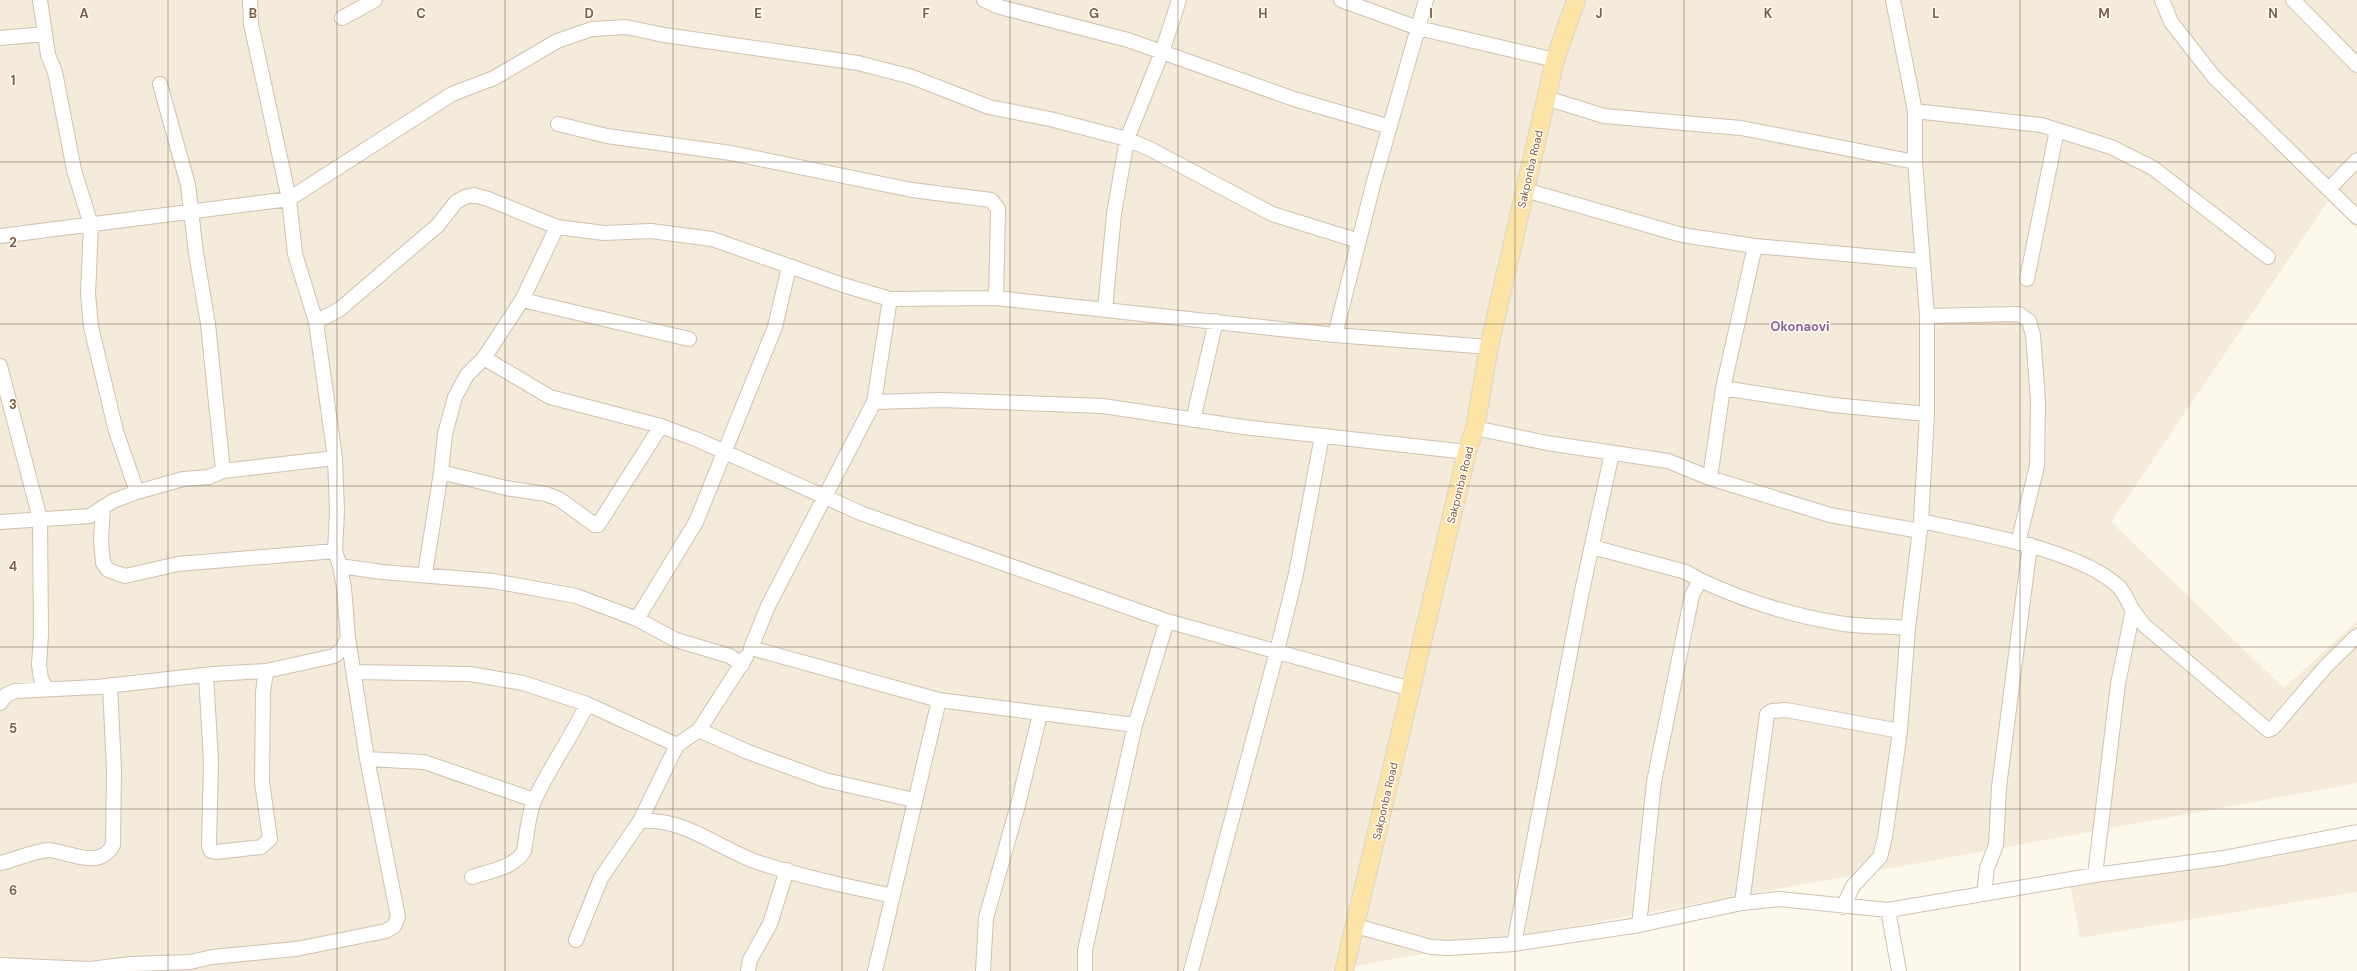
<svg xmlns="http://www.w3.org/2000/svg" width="2357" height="971" viewBox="0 0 2357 971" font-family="'DM Sans',sans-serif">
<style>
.residential{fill:#f5ebda}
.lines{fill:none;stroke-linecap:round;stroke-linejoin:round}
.minor-casing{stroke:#d1c1b0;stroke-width:16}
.major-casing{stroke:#dcd6d1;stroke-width:20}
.minor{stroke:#fff;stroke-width:14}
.major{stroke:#fbe4a5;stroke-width:18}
.grid{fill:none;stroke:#7a624d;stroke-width:1;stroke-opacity:0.55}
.labels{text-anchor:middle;stroke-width:3;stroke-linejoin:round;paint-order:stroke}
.street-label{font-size:11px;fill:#7a624d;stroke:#fffbf3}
.quarter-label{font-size:13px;font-weight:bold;fill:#8a6695;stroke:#fffbf3}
.grid-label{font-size:13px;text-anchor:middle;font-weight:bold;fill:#7a624d;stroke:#fffbf3;stroke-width:3;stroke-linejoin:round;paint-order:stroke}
</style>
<rect width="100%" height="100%" fill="#fdf8ec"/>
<path class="residential" d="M0,0h2357v229l-29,-28 -217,321 173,166 73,-67v162l-1028,188h-1329z
M2357,829v63l-277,46 -10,-54z"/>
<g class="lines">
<defs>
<path id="minor" d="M40,0l5,34
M984,0l16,7 128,33 166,59 96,28
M1341,0l77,28 137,32
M2162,0l9,22 43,55 143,140
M2293,0l64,65
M342,18l33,-18
M0,38l45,-4 3,21 7,17 19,98 17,55 -3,69 3,33 25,104 21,61
M160,84l28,101 8,68 12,71 15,147
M1546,98l58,18 137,12 174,34
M1915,111l126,14 70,22 42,21 115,89
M558,124l49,12 124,17 181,37 79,10 7,9 -2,89
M2329,189l28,-29
M1525,190l157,45 73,11 166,15
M557,227l47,6 47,-2 61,8 131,46 47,14 106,-1 339,37 154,12
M0,236l289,-37 163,-105 42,-16 63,-37 35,-12 34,-2 38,8 194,28 54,14 77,30 61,12 77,20 23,10 122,65 87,27
M1755,246l-32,142 110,17 94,9
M2027,279l30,-149
M890,299l-16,103 -106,204 -17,42 188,52 196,25
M522,300l167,39
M1105,309l9,-95 13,-75 35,-87 17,-52
M1927,316l92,-2 10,7 4,14 5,66 -1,65 -19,77
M316,322l24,-13 98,-84 18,-23 9,-5 9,-2 14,4 69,28 -35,73 -38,58 -17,17 -12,22 -10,37 -4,38 -16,102
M1335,335l38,-150 53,-185
M484,358l66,39 111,29 37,14 165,74 304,107 244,68
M0,366l40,153 1,116 -2,30 2,14 5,9
M874,402l67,-2 162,6 140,21 224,25
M1193,420l23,-99
M1475,428l72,15 121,18 42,17 120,37 90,16
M441,472l65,16 40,6 13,5 36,26h3l63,-99
M1710,478l13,-90
M103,507l-2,33 2,23 5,7 17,6 53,-12 157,-13
M1921,521c54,12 158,28 198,66 6,6 9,16 14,23 3,5 7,10 11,15l124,105 5,-2 54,-63 30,-29
M0,522l90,-6 23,-15 24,-9 46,-13 26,-2 14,-6 112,-13
M1592,547l94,25 14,8
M340,566l42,6 111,9 83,15 61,23 39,21 54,16 12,9
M637,619l59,-97 79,-195 14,-60
M354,672l116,2 53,9 64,21 90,41
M206,675l5,86 -2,85 2,5 5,1 45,-5 9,-8 -8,-57 1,-90 3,-21
M0,703l6,-8 9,-4 82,-4 116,-13 53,-3 68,-15 8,-7 6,-11
M699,730l49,22 77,28 89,20
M367,759l57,3 110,38
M640,821c43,-4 78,27 117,41 44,15 91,24 136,34
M0,863c11,-2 38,-13 48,-13 21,1 51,21 65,-5l1,-75 -4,-85
M2095,875l23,-191 15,-74
M472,877c18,-6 42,-9 52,-26 3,-16 4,-37 11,-52 15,-33 37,-62 52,-95
M1984,894l3,-26 9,-23 3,-58 31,-242
M1742,903l25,-189 5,-3 14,-1 114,21
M1843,907l10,-21 27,-29 5,-20 15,-106 8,-103 13,-107 6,-107v-98l-12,-154v-51l-22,-111
M1888,910l11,61
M1639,925l15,-143 38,-187 8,-15c43,20 90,35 138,43 22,4 47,3 70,5
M1356,926l75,21 17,1 66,-4 125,-19 103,-22 37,-4 109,11 207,-35 128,-17 134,-26
M576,940l25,-62 39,-57 37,-76 22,-15 47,-73
M1514,944l68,-353 30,-138
M0,965l90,4 41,-5 59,-2 22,-5 84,-8 90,-18 8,-5 4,-9 -31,-158 -19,-121 -4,-50 -4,-22 -5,-15 2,-40 -2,-53 -19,-136 -21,-68 -6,-55 -38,-175 -1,-24
M748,971l2,-11 20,-36 17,-54
M875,971l64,-271
M983,971l3,-53 32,-113 22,-91
M1085,971v-21l50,-225 32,-104
M1191,971l86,-320 19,-77 26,-138"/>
<path id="major" d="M1344,971l123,-519 8,-24 14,-81 66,-287 21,-60"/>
</defs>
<use href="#minor" class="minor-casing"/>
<use href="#major" class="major-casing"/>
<use href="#minor" class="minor"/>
<use href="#major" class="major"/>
</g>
<path class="grid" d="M168,0v971M337,0v971M505,0v971M673,0v971M842,0v971M1010,0v971M1178,0v971M1347,0v971M1515,0v971M1684,0v971M1852,0v971M2020,0v971M2189,0v971M0,162h2357M0,324h2357M0,486h2357M0,647h2357M0,809h2357"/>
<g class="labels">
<g class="street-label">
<text transform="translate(1530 169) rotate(-77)" y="4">Sakponba Road</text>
<text transform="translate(1460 485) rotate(-76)" y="4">Sakponba Road</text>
<text transform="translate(1385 801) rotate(-77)" y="4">Sakponba Road</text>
</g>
<g class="quarter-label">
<text x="1800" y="331">Okonaovi</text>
</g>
</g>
<g class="grid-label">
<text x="84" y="18">A</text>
<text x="253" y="18">B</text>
<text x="421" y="18">C</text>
<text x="589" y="18">D</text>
<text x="758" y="18">E</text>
<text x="926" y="18">F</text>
<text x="1094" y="18">G</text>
<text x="1263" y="18">H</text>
<text x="1431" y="18">I</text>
<text x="1599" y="18">J</text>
<text x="1768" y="18">K</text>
<text x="1936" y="18">L</text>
<text x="2104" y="18">M</text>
<text x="2273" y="18">N</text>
<text x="13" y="85">1</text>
<text x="13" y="247">2</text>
<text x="13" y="409">3</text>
<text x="13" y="571">4</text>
<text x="13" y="733">5</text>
<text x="13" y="895">6</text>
</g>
</svg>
